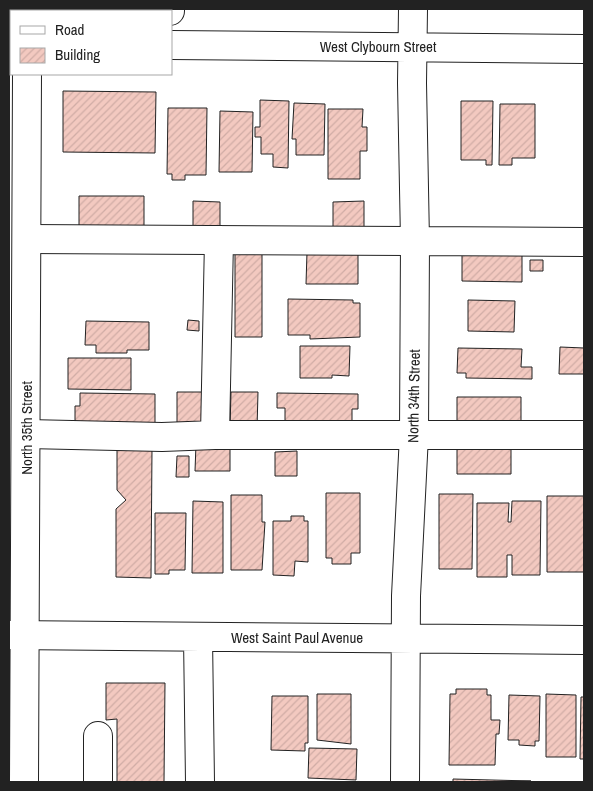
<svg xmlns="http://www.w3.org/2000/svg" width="593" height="791" viewBox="0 0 593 791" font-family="'Archivo Narrow',sans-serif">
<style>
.building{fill:url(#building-hatch);stroke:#222}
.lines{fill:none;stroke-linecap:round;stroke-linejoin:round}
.minor-casing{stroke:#222;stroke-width:30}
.major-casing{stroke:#222;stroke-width:30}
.minor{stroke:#fff;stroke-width:28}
.major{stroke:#fff;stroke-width:28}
.labels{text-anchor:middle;stroke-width:4;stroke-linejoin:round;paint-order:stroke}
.street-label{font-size:15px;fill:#222;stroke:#fff}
</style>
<defs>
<pattern id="building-hatch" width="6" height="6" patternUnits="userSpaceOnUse" patternTransform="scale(1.25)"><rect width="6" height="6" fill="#f3c9c0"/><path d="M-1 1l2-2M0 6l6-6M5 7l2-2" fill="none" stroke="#d0aca5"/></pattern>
</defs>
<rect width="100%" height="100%" fill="#fff"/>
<path class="building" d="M63,91l93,1 -1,61 -92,-1z
M260,100l29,1 -1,67 -15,-1v-13h-12v-17h-6v-10h5z
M461,101h32l-1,64h-6v-5h-25z
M294,103l31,1 -1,51h-28v-16h-4z
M500,104h35v54h-23v7h-13z
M168,108h39l-1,67h-21v5h-13v-6h-5z
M328,109h35l-1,18h5v24h-7v28h-32z
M220,111l33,1 -1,60h-33z
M79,196h65v34h-65z
M193,201l27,1v27l-27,-1z
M364,201v28h-31v-27z
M235,251h27v86h-27z
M307,252h51v32h-52z
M462,254h60v28l-60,-1z
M530,260h13v11h-13z
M288,299l65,1v3h7v34l-50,2v-4h-22z
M468,300l47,1 -1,31 -46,-1z
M188,320l11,1v10l-12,-1z
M86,321l63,1v28h-22v3h-31v-8h-11z
M300,346h50l-1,30 -17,-1v3h-32z
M560,347l24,1v26h-25z
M458,348l64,1 -1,18h11v12l-66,-1v-5h-9z
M68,358h63v32l-63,-1z
M177,392h26v35h-26z
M231,392h27l-1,37 -27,-1z
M80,393l75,1v30l-80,-1v-17h5z
M277,393l81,1v15h-6v18l-67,1v-20h-8z
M457,397h64v31l-64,-5z
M196,444l34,1v26h-35z
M457,447h54v27h-54z
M117,449h35l-1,129 -35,-1v-68l10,-9 -9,-10z
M297,451v25h-22v-24z
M177,456h12v21h-13z
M326,493h34v60h-9v11h-19v-6h-6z
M439,494h34l-1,75h-33z
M231,495h31v27h3l-3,48h-31z
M547,496h37v76h-37z
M193,501l30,1v71h-31z
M512,501h29l-1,74h-28v-20h-5v22h-30v-74h32l-1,19h3z
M155,513h31l-1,57h-16v4h-14z
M291,516h13v5h4v41l-13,-1 -1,15 -21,-1v-54h18z
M106,683h59l-1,99h-47v-63l-11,1z
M456,689h31v6h4v25h9l-1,14h-3l-1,31h-46l1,-71h6z
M317,694h34v50l-34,-4z
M546,694l30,1v62h-30z
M509,695l31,1 -1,45h-4v5l-16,-1v-5h-11z
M272,696h36v47h-3v8l-34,-1z
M581,697h3v62h-4z
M309,748l48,1 -1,31 -48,-2z
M453,779l78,2 -78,1z"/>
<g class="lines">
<defs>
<path id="minor" d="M170,9v2
M171,45l413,4
M27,239l557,3
M27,434l135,3 53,-2h369
M215,435l4,-195
M9,635l575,5
M198,637l2,145
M98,736v46
M405,782l1,-186 8,-161 1,-194 -3,-158 1,-74"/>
<path id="major" d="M28,11v-2
M24,782l3,-708"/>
</defs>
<use href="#minor" class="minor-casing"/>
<use href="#major" class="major-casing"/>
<use href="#minor" class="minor"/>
<use href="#major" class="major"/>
</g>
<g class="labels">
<g class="street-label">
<text x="378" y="52">West Clybourn Street</text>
<text transform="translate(414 396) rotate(-89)" y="5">North 34th Street</text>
<text transform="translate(27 428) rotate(-90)" y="5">North 35th Street</text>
<text x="297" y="643">West Saint Paul Avenue</text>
</g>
</g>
<rect width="593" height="791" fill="none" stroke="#222222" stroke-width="20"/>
<rect x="10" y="10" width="162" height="65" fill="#ffffff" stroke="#a7a7a7"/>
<rect x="20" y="26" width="25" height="8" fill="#ffffff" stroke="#a7a7a7"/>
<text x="55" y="35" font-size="15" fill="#222222">Road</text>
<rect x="20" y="48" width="25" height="15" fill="url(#building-hatch)" stroke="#a7a7a7"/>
<text x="55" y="60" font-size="15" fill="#222222">Building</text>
</svg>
